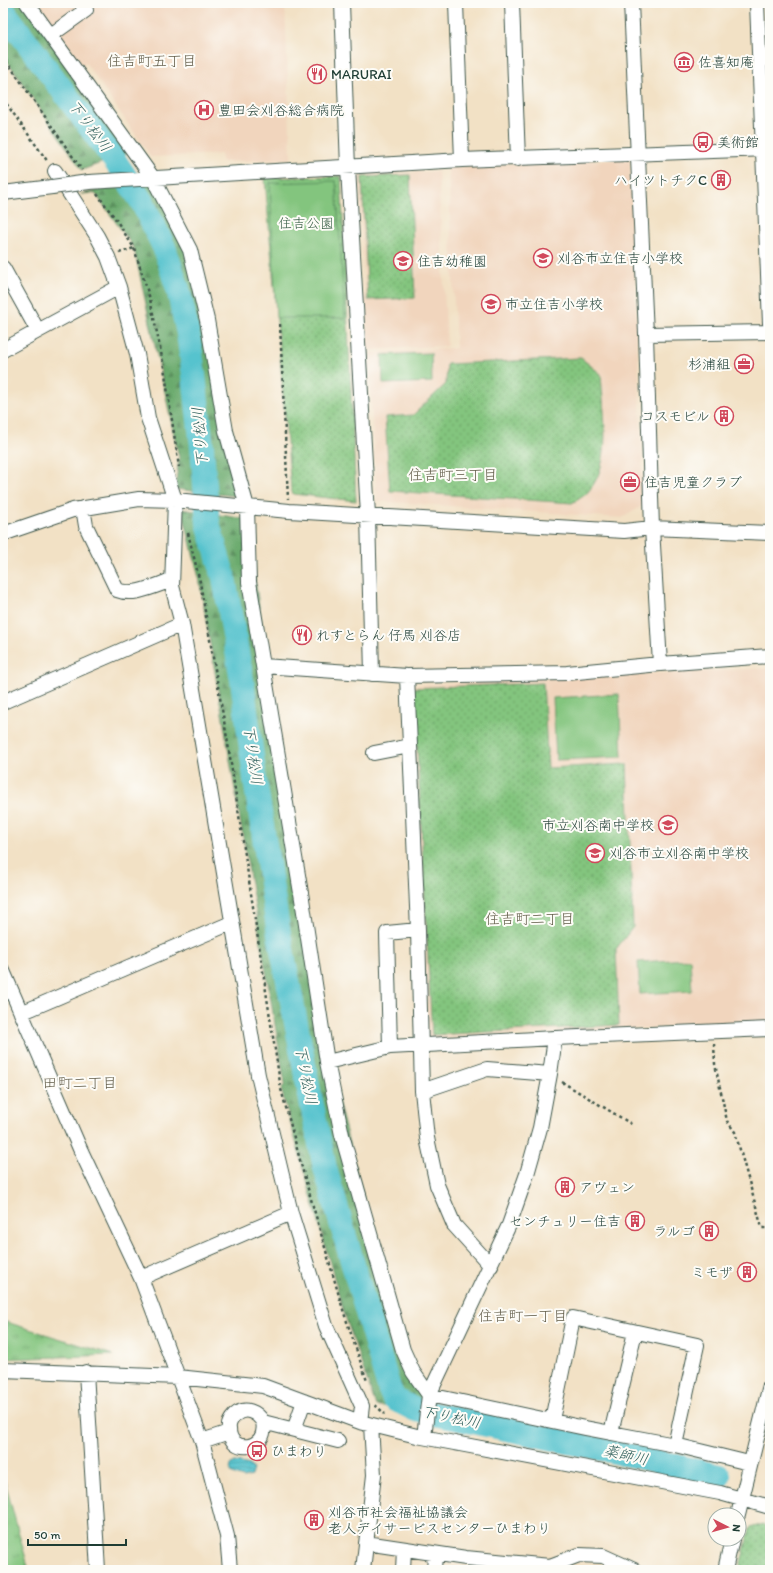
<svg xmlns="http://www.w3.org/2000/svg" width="773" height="1573" viewBox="0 0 773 1573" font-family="Itim,'Klee One',sans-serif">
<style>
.built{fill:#f1d5bd}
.grass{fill:url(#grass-tufts);stroke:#518159}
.forest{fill:url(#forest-firs);stroke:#447450}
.park{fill:url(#park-dots);stroke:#518159}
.garden{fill:#83c57e;stroke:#518159}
.water{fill:url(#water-rules);stroke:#3a8081}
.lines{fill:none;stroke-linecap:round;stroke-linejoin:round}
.river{stroke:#56c3ce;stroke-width:24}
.minor-casing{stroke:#3f564a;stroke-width:16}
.path{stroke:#3f564a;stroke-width:2.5;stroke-dasharray:3 3;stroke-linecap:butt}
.minor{stroke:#fff;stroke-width:14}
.minor-bridge-casing{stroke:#3f564a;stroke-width:16;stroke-linecap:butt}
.minor-bridge{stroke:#fff;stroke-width:14}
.labels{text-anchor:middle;stroke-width:4;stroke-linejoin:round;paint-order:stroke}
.poi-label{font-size:14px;fill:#1f3d34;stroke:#fdfcf7;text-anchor:start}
.park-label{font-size:14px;fill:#385f46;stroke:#fdfcf7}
.neighbourhood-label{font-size:15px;fill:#645f4c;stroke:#fdfcf7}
.water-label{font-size:15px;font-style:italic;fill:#2d5e5a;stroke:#fdfcf7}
</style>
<defs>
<pattern id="grass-tufts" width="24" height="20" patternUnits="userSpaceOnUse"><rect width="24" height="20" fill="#83c57e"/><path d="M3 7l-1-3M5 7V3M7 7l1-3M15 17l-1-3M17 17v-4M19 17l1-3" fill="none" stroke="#6ba168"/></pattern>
<pattern id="forest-firs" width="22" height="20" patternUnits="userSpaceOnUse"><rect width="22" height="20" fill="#6aaa6d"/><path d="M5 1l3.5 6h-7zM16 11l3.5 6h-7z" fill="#578c5a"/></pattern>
<pattern id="park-dots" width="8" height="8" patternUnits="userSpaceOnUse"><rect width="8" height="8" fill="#83c57e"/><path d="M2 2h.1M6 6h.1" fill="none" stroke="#6ba168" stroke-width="1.8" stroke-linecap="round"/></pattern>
<pattern id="water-rules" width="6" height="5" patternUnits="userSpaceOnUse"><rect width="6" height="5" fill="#56c3ce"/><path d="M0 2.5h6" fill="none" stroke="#47a0a8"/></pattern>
</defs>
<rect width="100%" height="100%" fill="#fdfcf7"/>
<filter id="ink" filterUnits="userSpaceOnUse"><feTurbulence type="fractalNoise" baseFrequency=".025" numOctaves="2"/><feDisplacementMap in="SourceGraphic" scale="8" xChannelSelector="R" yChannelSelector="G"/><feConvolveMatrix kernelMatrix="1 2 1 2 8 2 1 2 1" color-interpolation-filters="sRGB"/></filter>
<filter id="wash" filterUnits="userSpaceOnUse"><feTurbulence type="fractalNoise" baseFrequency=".012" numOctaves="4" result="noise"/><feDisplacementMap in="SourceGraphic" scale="16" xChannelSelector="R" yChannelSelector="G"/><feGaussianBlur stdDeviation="0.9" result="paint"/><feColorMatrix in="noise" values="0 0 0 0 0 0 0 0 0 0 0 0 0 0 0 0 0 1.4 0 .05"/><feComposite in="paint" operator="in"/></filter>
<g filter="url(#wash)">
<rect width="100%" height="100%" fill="#f2e1c5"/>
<path class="built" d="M38,3h247l6,156 -69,3 -1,-8 -70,3 -65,-94 -4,3z
M630,159l14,346 -22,13 -245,-17 -9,-148 88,-5 -8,-181z
M438,171l9,175 -79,4 -9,-175z
M770,668v354l-342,17 -16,-354z"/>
<path class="grass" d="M3,1321l110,34 -110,4z
M3,1475l26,95h-26z"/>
<path class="forest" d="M3,3h31l100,148 -52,19 -79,-115z
M153,178l37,72 54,247 -69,-8 4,-31 -45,-210 -39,-55 -14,1z
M182,509l64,10 80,536 77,295 25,56h-52l-32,-93 -63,-224 4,-5 -86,-506z"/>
<path class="park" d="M410,175l5,123 -47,2 -6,-123z
M341,176l15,325 -63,-7 -2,-5 -26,-311z
M581,358l20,16c2,37 13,90 -14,119 -4,4 -10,7 -15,10l-182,-12 -5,-74 28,-2 33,-31 1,-20z
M543,683l5,85 79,-4 6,163 -17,22 3,76 -187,10 -18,-347z
M764,1524l6,6v40h-31l11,-42z"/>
<path class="garden" d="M336,181l9,137h-69l-6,-135z
M431,353l1,29 -49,2 -1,-29z
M619,694l3,63 -66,3 -3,-62z
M690,959l2,32 -52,3 -2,-32z"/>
<path class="water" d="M235,1462l15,3 3,4 -2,7 -8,2 -11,-4c-3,-5 -2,-10 3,-12z"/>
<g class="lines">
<path class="river" d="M3,10l112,151 27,41 22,45 14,42 10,44 6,42 8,72 6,76 16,55 18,102 14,106 23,148 31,162 15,72 64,220 5,11 22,11 218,46 85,20"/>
</g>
</g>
<g filter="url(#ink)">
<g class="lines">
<defs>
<path id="minor" d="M27,3l126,175 37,72 17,70 19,111 21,76 2,75 14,84 144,10 160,-3 93,-9 110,-8
M342,3l6,165 20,347 4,159
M456,3l6,157
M512,3l6,156
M631,3l15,331 6,194 8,136
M757,3l13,321
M51,35l35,-25 -5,-7
M55,171l42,65 11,21 11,30 18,67 11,64 27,82 -3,86 10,38 76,451 33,138 35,113 36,80 -2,16
M89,182l373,-22 308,-11
M3,193l49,-6
M3,268l35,63
M646,334l124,-2
M3,350l116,-63
M83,508l3,18 31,64c17,7 39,-5 55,-10
M3,534l70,-24 66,-11 36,1 114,11 335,20 28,-3 118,5
M263,666l39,233 25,163 15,73 61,215 10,22 16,23 -5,42
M407,676l11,254 4,161 5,47 10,47 17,40 37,41
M3,702l179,-78
M374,753l36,-7
M3,971l78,180 60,127 61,163 25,95 3,34
M21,1013l210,-90
M555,1038l215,-9
M390,1047l-3,-114 31,-3
M327,1062l63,-15 165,-9 -5,36 -10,54 -13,46 -18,51 -80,170 156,33 90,17 74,18
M422,1091l65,-22 63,5
M141,1278l150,-65
M3,1370l175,7 85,9 97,36 57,14 303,57 50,14
M86,1372l12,198
M552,1420l21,-102 124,27 -22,100
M263,1422c6,29 -34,33 -34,7 -1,-5 2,-10 6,-14 10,-9 22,-3 28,7l75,19
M294,1430l10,-29
M611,1433l24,-101
M202,1441l27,-9
M738,1515l32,-130
M366,1543l100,15 84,8 29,-11 24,1 31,14
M363,1570l11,-95 -3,-50
M403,1570l1,-21
M434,1570l1,-16
M725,1570l7,-31"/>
</defs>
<use href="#minor" class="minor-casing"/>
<path class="path" d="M3,56l79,114
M3,99l45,63
M97,194l18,24 19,30 16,51 14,68 15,100
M119,253l15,-5
M280,324l8,175
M188,533l12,49 28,162 53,345 23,86 40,138 23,68
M714,1044l1,20 12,57 8,11 27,96h8
M562,1082l71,43
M375,1405l10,9
M752,1570l1,-2"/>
<use href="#minor" class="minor"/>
<defs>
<path id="minor-bridge" d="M52,187l37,-5"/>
</defs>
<use href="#minor-bridge" class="minor-bridge-casing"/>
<use href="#minor-bridge" class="minor-bridge"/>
</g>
</g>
<defs>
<symbol id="museum-ring" viewBox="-11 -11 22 22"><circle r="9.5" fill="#fdfcf7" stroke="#d1495b" stroke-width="1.5"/><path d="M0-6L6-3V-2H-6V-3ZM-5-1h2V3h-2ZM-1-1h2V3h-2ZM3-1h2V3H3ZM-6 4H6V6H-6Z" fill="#d1495b"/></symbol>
<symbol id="restaurant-ring" viewBox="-11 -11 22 22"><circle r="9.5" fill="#fdfcf7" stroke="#d1495b" stroke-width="1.5"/><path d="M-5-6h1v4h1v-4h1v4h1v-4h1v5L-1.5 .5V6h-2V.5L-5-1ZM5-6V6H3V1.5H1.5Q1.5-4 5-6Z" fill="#d1495b"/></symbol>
<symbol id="hospital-ring" viewBox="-11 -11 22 22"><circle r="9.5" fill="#fdfcf7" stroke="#d1495b" stroke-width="1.5"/><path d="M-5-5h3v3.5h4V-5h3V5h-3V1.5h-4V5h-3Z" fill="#d1495b"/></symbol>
<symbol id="bus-ring" viewBox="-11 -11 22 22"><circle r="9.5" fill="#fdfcf7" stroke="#d1495b" stroke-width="1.5"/><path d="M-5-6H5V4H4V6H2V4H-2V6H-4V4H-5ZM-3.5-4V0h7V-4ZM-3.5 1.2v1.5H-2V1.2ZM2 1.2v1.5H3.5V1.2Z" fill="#d1495b"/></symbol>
<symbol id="building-ring" viewBox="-11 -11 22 22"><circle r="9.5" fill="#fdfcf7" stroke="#d1495b" stroke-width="1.5"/><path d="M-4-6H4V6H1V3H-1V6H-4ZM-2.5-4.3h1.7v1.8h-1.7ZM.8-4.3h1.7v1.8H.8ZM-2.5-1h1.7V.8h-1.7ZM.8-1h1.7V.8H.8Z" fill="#d1495b"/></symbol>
<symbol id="school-ring" viewBox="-11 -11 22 22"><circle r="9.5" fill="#fdfcf7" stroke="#d1495b" stroke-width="1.5"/><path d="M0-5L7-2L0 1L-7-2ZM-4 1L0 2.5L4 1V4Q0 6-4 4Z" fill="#d1495b"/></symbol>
<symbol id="office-ring" viewBox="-11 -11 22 22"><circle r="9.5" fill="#fdfcf7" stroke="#d1495b" stroke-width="1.5"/><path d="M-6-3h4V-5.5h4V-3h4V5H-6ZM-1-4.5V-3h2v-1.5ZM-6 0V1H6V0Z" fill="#d1495b"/></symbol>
</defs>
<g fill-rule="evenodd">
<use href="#museum-ring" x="673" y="51" width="22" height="22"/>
<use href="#restaurant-ring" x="306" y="63" width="22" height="22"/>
<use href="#hospital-ring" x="193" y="99" width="22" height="22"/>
<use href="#bus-ring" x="692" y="131" width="22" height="22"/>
<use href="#building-ring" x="710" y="169" width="22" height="22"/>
<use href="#school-ring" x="532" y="247" width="22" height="22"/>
<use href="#school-ring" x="392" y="250" width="22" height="22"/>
<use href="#school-ring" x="480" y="293" width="22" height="22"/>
<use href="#office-ring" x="733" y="353" width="22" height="22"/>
<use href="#building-ring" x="713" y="405" width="22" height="22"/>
<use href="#office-ring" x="619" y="471" width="22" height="22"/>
<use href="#restaurant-ring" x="291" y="624" width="22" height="22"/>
<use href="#school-ring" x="657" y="814" width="22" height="22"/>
<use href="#school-ring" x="584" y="842" width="22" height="22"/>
<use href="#building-ring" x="554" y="1176" width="22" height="22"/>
<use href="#building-ring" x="624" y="1210" width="22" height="22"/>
<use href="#building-ring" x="698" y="1220" width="22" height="22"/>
<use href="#building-ring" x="736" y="1261" width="22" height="22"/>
<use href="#bus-ring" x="246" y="1440" width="22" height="22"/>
<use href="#building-ring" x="303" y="1509" width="22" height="22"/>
</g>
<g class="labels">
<g class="poi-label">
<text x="698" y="67">佐喜知庵</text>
<text x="331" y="79">MARURAI</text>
<text x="218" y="115">豊田会刈谷総合病院</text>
<text x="717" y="147">美術館</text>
<text x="707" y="185" text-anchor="end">ハイツトチクC</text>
<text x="557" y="263">刈谷市立住吉小学校</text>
<text x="417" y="266">住吉幼稚園</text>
<text x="505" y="309">市立住吉小学校</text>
<text x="730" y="369" text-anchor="end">杉浦組</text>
<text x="710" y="421" text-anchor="end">コスモビル</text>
<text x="644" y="487">住吉児童クラブ</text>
<text x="316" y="640">れすとらん 仔馬 刈谷店</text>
<text x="654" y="830" text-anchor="end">市立刈谷南中学校</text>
<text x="609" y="858">刈谷市立刈谷南中学校</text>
<text x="579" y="1192">アヴェン</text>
<text x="621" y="1226" text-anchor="end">センチュリー住吉</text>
<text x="695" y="1236" text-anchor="end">ラルゴ</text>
<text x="733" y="1277" text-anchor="end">ミモザ</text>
<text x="271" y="1456">ひまわり</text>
<text x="328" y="1517">刈谷市社会福祉協議会<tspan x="328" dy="16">老人デイサービスセンターひまわり</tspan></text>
</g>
<g class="park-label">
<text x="306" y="228">住吉公園</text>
</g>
<g class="neighbourhood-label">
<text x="152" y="66">住吉町五丁目</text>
<text x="453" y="480">住吉町三丁目</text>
<text x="530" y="924">住吉町二丁目</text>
<text x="80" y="1088">田町二丁目</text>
<text x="523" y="1321">住吉町一丁目</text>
</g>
<g class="water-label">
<text transform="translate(90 126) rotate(53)" y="5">下り松川</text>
<text transform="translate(200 437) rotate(-95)" y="5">下り松川</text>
<text transform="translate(253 755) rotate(82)" y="5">下り松川</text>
<text transform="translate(306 1075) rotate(79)" y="5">下り松川</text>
<text transform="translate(451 1417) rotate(12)" y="5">下り松川</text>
<text transform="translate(626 1455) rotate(13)" y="5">薬師川</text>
</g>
</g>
<rect width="773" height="1573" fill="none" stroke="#fdfcf7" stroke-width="16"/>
<g transform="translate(727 1527) rotate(96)"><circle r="19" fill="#fdfcf7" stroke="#a4b0a9"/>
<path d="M0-3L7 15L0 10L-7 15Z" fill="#d1495b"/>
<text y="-6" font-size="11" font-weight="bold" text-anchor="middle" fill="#1f3d34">N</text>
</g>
<path d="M28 1539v6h98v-6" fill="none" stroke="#1f3d34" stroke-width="2"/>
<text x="34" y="1539" font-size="12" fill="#1f3d34" stroke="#fdfcf7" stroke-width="3" paint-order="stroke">50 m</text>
</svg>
